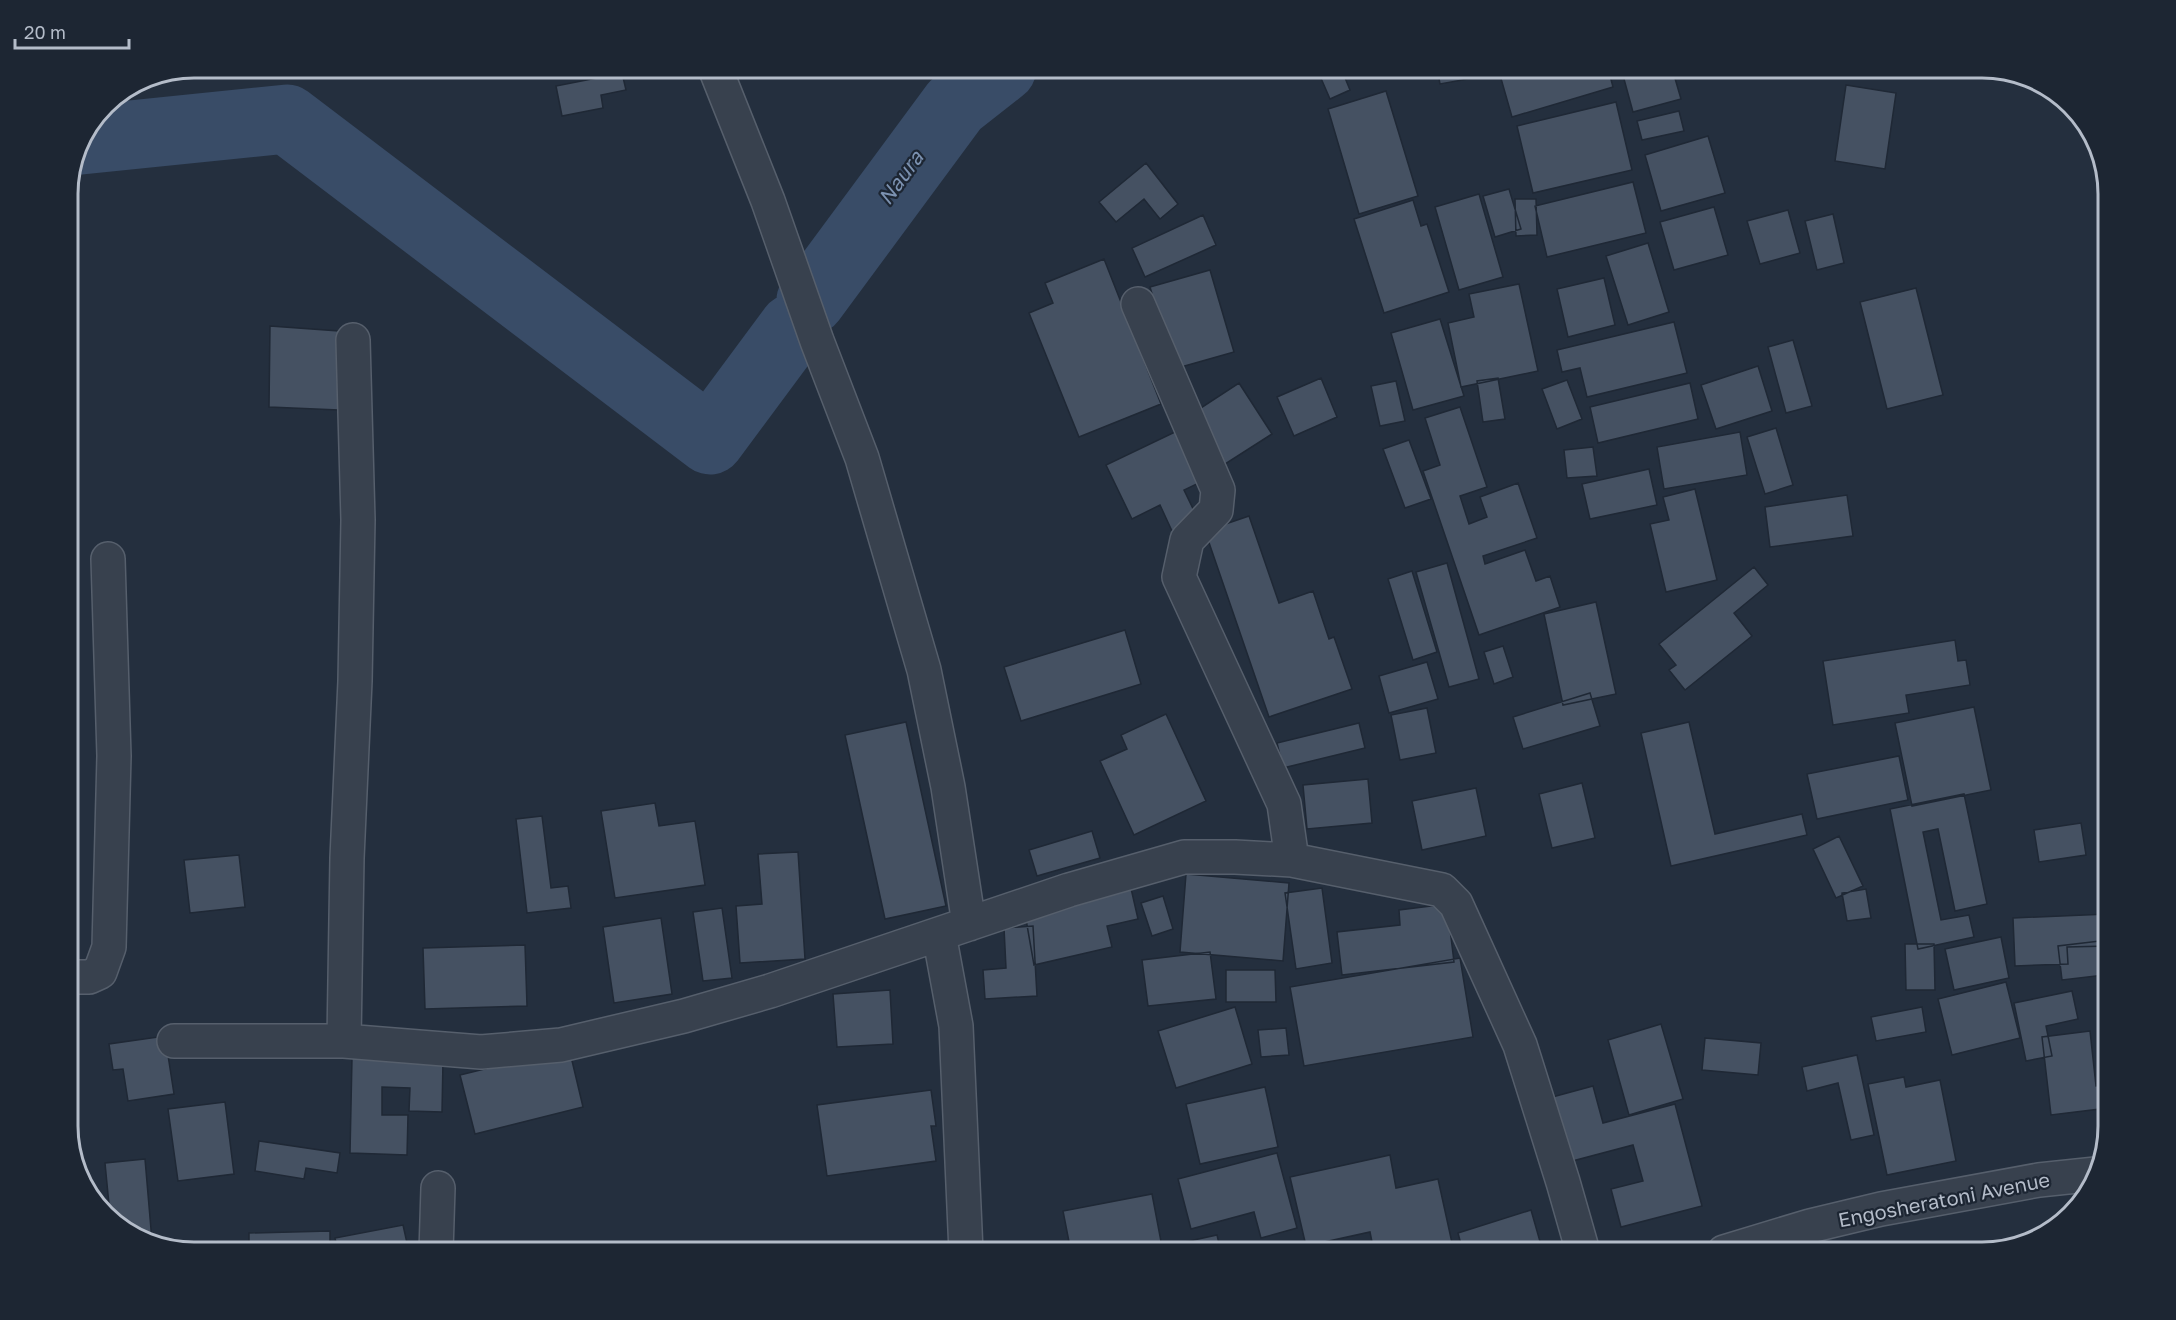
<svg xmlns="http://www.w3.org/2000/svg" width="2176" height="1320" viewBox="0 0 2176 1320" font-family="'Golos Text',sans-serif">
<style>
.lines{fill:none;stroke-linecap:round;stroke-linejoin:round}
.river{stroke:#394c67;stroke-width:69}
.building{fill:#455162;stroke:#1f2835;stroke-width:1.5}
.minor-casing{stroke:#565f6c;stroke-width:36}
.tertiary-casing{stroke:#565f6c;stroke-width:36}
.minor{stroke:#38414e;stroke-width:33}
.tertiary{stroke:#38414e;stroke-width:33}
.labels{text-anchor:middle;stroke-width:4.5;stroke-linejoin:round;paint-order:stroke}
.street-label{font-size:20px;fill:#b4bcc9;stroke:#1d2633}
.water-label{font-size:21px;font-style:italic;fill:#7c92b1;stroke:#1d2633}
.rim{fill:none;stroke:#b4bcc9;stroke-width:3}
</style>
<rect width="100%" height="100%" fill="#242f3e"/>
<g class="lines">
<path class="river" d="M81,140l206,-21 423,321 83,-112
M811,300l144,-195 47,-37"/>
</g>
<path class="building" d="M577,68h31v1l-28,8z
M1320,68h21l9,22 -20,9 -13,-30z
M1437,68h46l2,8 -45,8z
M1498,68h110l5,19 -101,30z
M1621,68h51l9,31 -48,13z
M622,73l4,17 -25,5 2,13 -41,8 -6,-30z
M1846,85l50,8 -11,76 -50,-8z
M1386,91l32,105 -59,18 -31,-105z
M1616,102l16,68 -99,23 -16,-67z
M1679,111l5,20 -42,9 -5,-19z
M1708,136l17,57 -64,18 -16,-56z
M1146,163l32,41 -18,15 -16,-20 -28,23 -17,-20z
M1633,182l13,51 -99,24 -12,-51z
M1509,189l12,40 -26,8 -12,-41z
M1479,194l24,83 -44,13 -24,-83z
M1515,199h21l1,36 -21,1z
M1413,200l8,26 6,-2 22,68 -65,21 -30,-94z
M1714,207l14,48 -54,15 -14,-48z
M1788,210l12,43 -40,11 -13,-43z
M1833,214l11,49 -27,7 -12,-49z
M1203,215l13,30 -71,32 -13,-29z
M1648,243l21,69 -41,13 -22,-69z
M1104,259l57,145 -82,33 -50,-124 24,-10 -8,-20z
M1210,270l24,82 -60,17 -24,-82z
M1604,278l11,47 -47,12 -11,-48z
M1519,284l19,87 -77,16 -13,-64 26,-6 -5,-23z
M1916,288l27,107 -56,14 -27,-107z
M1440,319l24,77 -51,14 -22,-77z
M1674,322l13,51 -100,24 -7,-29 -18,4 -5,-22z
M270,326l69,5v79l-70,-3z
M1793,340l19,66 -26,7 -18,-66z
M1758,366l14,45 -56,18 -15,-44z
M1321,378l16,39 -43,19 -17,-39z
M1498,378l7,41 -22,3 -6,-41z
M1567,380l15,39 -25,10 -15,-40z
M1396,381l9,40 -25,5 -9,-40z
M1239,383l33,51 -50,32 -32,-51z
M1690,383l8,36 -100,24 -8,-36z
M1460,407l27,80 -27,9 9,28 18,-7 -7,-20 38,-14 19,55 -54,18 2,8 40,-14 11,31 14,-5 10,31 -81,28 -56,-164 17,-6 -15,-47z
M1776,428l17,57 -28,9 -18,-57z
M1177,431l24,51 -17,8 14,29 -26,12 -12,-26 -28,14 -26,-54z
M1740,432l7,43 -83,14 -7,-42z
M1409,440l22,59 -26,9 -22,-59z
M1593,447l4,29 -30,2 -3,-28z
M1649,469l8,36 -67,14 -8,-35z
M1695,489l22,91 -51,12 -16,-68 19,-4 -6,-23z
M1847,495l6,41 -83,11 -5,-40z
M1249,516l30,87 34,-12 16,48 5,-2 18,52 -83,28 -64,-186z
M1447,563l32,116 -30,8 -33,-115z
M1754,567l14,18 -34,28 18,23 -67,54 -16,-20 7,-5 -17,-21z
M1412,571l25,81 -24,8 -25,-81z
M1596,602l20,92 -53,11 -19,-91z
M1125,630l16,54 -120,37 -17,-54z
M1955,640l3,21 8,-1 4,25 -64,10 3,18 -76,12 -10,-64z
M1503,646l10,31 -19,7 -10,-32z
M1427,662l11,37 -49,14 -10,-37z
M1590,693l10,33 -77,23 -10,-32z
M1974,707l17,83 -79,16 -17,-83z
M1427,708l9,45 -36,7 -9,-45z
M1166,714l40,87 -72,34 -34,-74 27,-12 -6,-14z
M906,722l40,184 -61,13 -40,-184z
M1689,722l26,112 87,-20 5,21 -136,31 -30,-133z
M1359,723l6,25 -82,20 -6,-25z
M1899,756l9,44 -91,19 -10,-45z
M1368,779l4,44 -65,6 -4,-44z
M1582,783l13,55 -43,10 -13,-54z
M1476,788l10,48 -64,14 -10,-49z
M1964,794l23,110 -32,7 -17,-82 -15,3 18,88 28,-5 5,22 -56,12 -28,-140z
M655,803l4,23 36,-5 10,64 -90,13 -14,-87z
M542,816l9,72 17,-2 3,22 -44,5 -11,-94z
M2081,823l5,32 -47,7 -5,-32z
M1092,831l8,27 -63,18 -8,-26z
M1839,836l24,50 -27,12 -23,-49z
M798,852l7,107 -65,4 -4,-57 26,-2 -4,-50z
M239,855l6,52 -55,6 -6,-53z
M1186,874l103,9 -6,78 -103,-9z
M1130,884l8,35 -31,7 5,21 -78,18 -10,-57z
M1322,888l10,75 -36,6 -11,-76z
M1866,889l5,29 -24,3 -5,-28z
M1163,896l10,33 -21,7 -11,-33z
M1447,904l7,58 -112,13 -5,-43 63,-7 -1,-15z
M722,908l10,70 -29,3 -10,-69z
M2108,914v32l-41,1 1,17 -53,2 -2,-48z
M661,918l11,76 -58,9 -11,-76z
M1033,926l4,70 -52,3 -2,-29 23,-2 -2,-40z
M2001,937l8,41 -55,12 -9,-41z
M2108,940v76l-4,-41 -42,5 -4,-34z
M1905,944h29l1,46h-29z
M525,945l2,61 -102,3 -2,-61z
M1210,952l6,47 -68,7 -6,-46z
M1460,958l13,79 -169,29 -14,-79z
M1226,970h49l1,32h-50z
M2006,982l14,56 -68,17 -14,-56z
M890,990l3,54 -56,3 -4,-53z
M2072,991l6,28 -32,7 6,30 -26,5 -12,-58z
M1235,1007l17,57 -76,24 -18,-57z
M1922,1007l4,25 -50,9 -5,-24z
M1661,1024l22,75 -54,16 -21,-75z
M1286,1028l3,27 -28,2 -3,-27z
M2090,1031l6,55 12,-2v24l-57,7 -9,-78z
M165,1036l9,58 -46,7 -5,-32 -10,1 -4,-26z
M1705,1038l56,5 -3,32 -56,-5z
M569,1048l14,59 -108,27 -15,-59z
M1857,1055l17,80 -23,5 -13,-57 -31,8 -5,-24z
M352,1058l91,2 -1,52 -33,-1 1,-23 -28,-1v28h26l-1,40 -57,-2z
M1904,1077l2,10 34,-7 16,81 -69,14 -19,-91z
M1593,1086l10,37 72,-19 27,102 -81,21 -10,-38 32,-8 -10,-36 -72,19 -16,-65z
M1265,1087l13,60 -78,17 -14,-60z
M931,1090l5,36h-5l5,35 -109,15 -10,-71z
M225,1102l9,72 -56,7 -10,-72z
M259,1141l81,12 -3,20 -31,-5 -2,11 -49,-8z
M1277,1153l20,75 -36,10 -7,-26 -63,17 -13,-50z
M1390,1155l6,33 42,-9 16,73h-80l-4,-20 -64,14 -16,-69z
M145,1159l7,82 -21,-6 -21,-20 -5,-52z
M1152,1194l11,58h-92l-8,-41z
M1531,1210l12,42h-80l-5,-19z
M403,1225l6,27h-71l-3,-14z
M330,1231v21h-81v-19z
M1217,1235l4,17h-39l-2,-9z
M216,1241l3,11h-25l-15,-4z"/>
<g class="lines">
<defs>
<path id="minor" d="M715,68l53,133 49,140 45,117 62,212 24,117 21,137
M1138,304l80,186 -2,20 -29,30 -8,37 105,227 8,56
M939,934l17,92 10,226
M68,977h21l11,-5 9,-25 5,-191 -6,-197
M174,1041h170l137,11 80,-7 123,-29 86,-25 299,-101 115,-33h51l57,3 150,30 14,14 64,141 43,137 20,70
M344,1041l3,-183 8,-177 3,-161 -5,-180
M436,1252l2,-64"/>
<path id="tertiary" d="M1724,1252l86,-26 71,-17 158,-29 57,-6"/>
</defs>
<use href="#minor" class="minor-casing"/>
<use href="#tertiary" class="tertiary-casing"/>
<use href="#minor" class="minor"/>
<use href="#tertiary" class="tertiary"/>
</g>
<g class="labels">
<g class="street-label">
<text transform="translate(1944 1200) rotate(-11)" y="7">Engosheratoni Avenue</text>
</g>
<g class="water-label">
<text transform="translate(901 178) rotate(-54)" y="7">Naura</text>
</g>
</g>
<path d="M0 0H2176V1320H0ZM194 78H1982A116 116 0 0 1 2098 194V1126A116 116 0 0 1 1982 1242H194A116 116 0 0 1 78 1126V194A116 116 0 0 1 194 78Z" fill="#1d2633" fill-rule="evenodd"/>
<path class="rim" d="M194 78H1982A116 116 0 0 1 2098 194V1126A116 116 0 0 1 1982 1242H194A116 116 0 0 1 78 1126V194A116 116 0 0 1 194 78Z"/>
<path d="M15 39v9h114v-9" fill="none" stroke="#b4bcc9" stroke-width="3"/>
<text x="24" y="39" font-size="18" fill="#b4bcc9" stroke="#1d2633" stroke-width="4.5" paint-order="stroke">20 m</text>
</svg>
